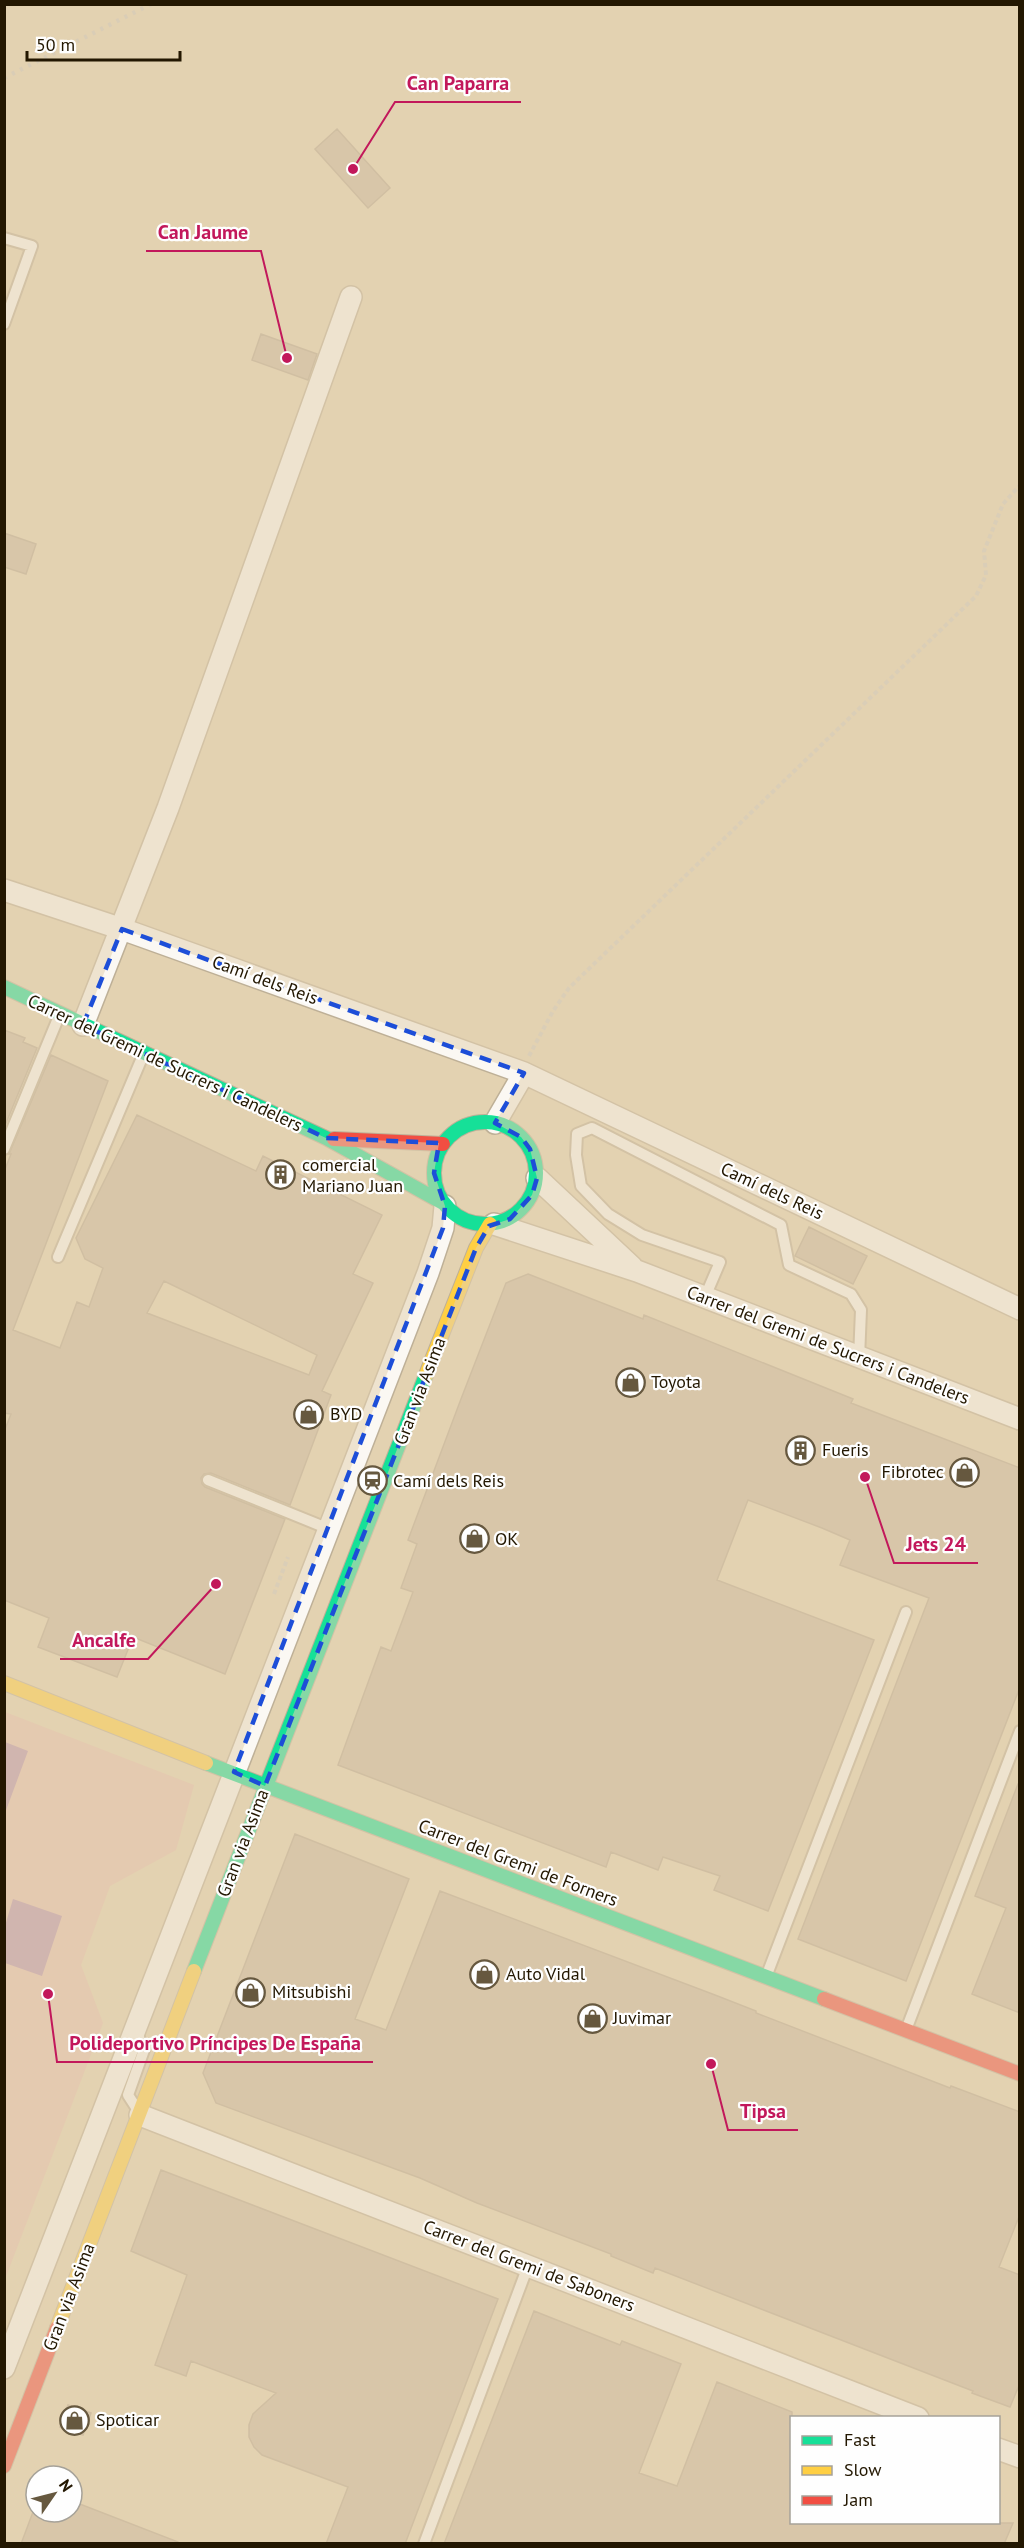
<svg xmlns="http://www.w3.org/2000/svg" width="1024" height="2548" viewBox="0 0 1024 2548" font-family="'PT Sans',sans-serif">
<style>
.green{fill:#e5c0af}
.water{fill:#b893ae}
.building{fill:#cbb9a0;stroke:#b9a891;stroke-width:1.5;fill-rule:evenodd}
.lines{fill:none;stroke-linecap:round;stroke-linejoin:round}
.lane-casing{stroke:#beb097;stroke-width:14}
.street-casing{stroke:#beb097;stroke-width:24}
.fast-casing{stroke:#beb097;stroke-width:16}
.slow-casing{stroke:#beb097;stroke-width:16}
.jam-casing{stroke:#beb097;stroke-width:16}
.path{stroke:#cfcabf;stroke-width:4;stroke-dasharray:4.5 3;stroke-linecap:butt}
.lane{stroke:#fbf8f3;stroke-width:10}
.street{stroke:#fbf8f3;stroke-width:21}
.fast{stroke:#16e098;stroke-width:14}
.slow{stroke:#ffcf43;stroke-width:14}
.jam{stroke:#f24e42;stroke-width:14}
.rail{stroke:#cdc7bd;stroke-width:4.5;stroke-dasharray:3 6;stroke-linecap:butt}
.marked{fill:none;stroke:#1d4ed8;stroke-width:4.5;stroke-dasharray:12 8;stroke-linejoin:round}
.labels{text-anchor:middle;stroke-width:4.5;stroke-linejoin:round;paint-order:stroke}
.street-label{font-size:18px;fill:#231701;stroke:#fefefe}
.poi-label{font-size:18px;fill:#231701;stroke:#fefefe;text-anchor:start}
.leader{fill:none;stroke:#c2185b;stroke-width:2}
.callout-dot{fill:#c2185b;stroke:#fefefe;stroke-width:2}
.callout-label{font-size:20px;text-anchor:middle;font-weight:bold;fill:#c2185b;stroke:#fefefe;stroke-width:4.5;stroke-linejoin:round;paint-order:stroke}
</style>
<rect width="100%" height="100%" fill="#e3d2b1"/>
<path class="green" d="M5,1712l189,73 -18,65 -66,36 -29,79 22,58 -98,256z"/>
<path class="water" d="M5,1742l23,9 -23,62z
M13,1899l49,17 -20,60 -37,-13v-37z"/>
<path class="building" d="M337,129l53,59 -22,20 -53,-59z
M261,334l56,20 -9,26 -56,-20z
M4,533l32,11 -10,30 -22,-7z
M4,1030l21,8 -2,4 14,6 -33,80z
M51,1055l57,26 -95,249 47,18 17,-46 12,5 14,-39 -18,-9 -9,-21 61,-123 119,56 7,-15 119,59 -29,59 20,9 -51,108 9,4 -41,110 -79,-32 -7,1 -3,4 1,6 3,3 80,32 -60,155 -92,-37 -16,40 -79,-30 11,-29 -45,-18v-168l7,-18 -7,-1v-241l7,-18h-2zM164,1281l153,74 -8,20 -162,-62z
M809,1227l58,29 -14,28 -58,-28z
M528,1274l115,45 1,-4 209,84 -2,4 169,65v219l-114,294 -108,-42 131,-341 -89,-33 10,-25 -28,-12 -74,-28 -31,80 157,60 -106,271 -54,-21 6,-14 -57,-19 -5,13 -47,-18 -5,15 -268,-102 43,-118 10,4 22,-59 -12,-4 16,-44 -9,-4 53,-141 45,-116z
M1018,1784h2v229l-48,-19 34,-86 -31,-12z
M295,1834l114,45 -54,140 31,11 54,-139 275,104 41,16v2l194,75 1,-2 69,26v102l-21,53 21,8v108l-10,24 -38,-14 1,-2 -318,-123 -2,5 -42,-17v-2l-134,-51 -57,-25 -204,-75 -13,-30z
M161,2170l337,129 -93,245h-79l22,-57 -86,-32 -8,-8 -5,-10v-12l4,-11 23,-21 -85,-32 -5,15 -31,-11 32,-90 -56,-24z
M534,2311l86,34 2,-4 59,23 -42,109 38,13 40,-104 75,30v111h221l-9,21h-560z
M68,2405l23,8 -8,22 -23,-8z
M72,2501l106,41v2h-157l12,-32h39z"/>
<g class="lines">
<defs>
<path id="lane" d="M4,238l28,8 -28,78
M4,1149l55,-133
M58,1257l86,-204
M705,1297l15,-35 -78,-27 -34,-21 -27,-28 -5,-31 1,-21 15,-6 189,97 8,40 62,29 10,16 -2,48
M208,1480l121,49
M766,1977l140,-365
M136,2030l8,20 -16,45 9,14
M906,2030l114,-299
M424,2544l104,-278"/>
<path id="street" d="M4,890l118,39 402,144
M83,1025l85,-217 183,-511
M495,1123l29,-50 496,236
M537,1178l95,89
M494,1224l143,47 383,148
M140,2115l778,303
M4,2368l424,-1095 15,-45 2,-22
M998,2449l22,8"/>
<path id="fast" d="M4,987l322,151 117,65
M434 1173a51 51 0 1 1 102 0a51 51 0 1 1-102 0Z
M206,1763l618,236
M194,1971l232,-596"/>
<path id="slow" d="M426,1375l50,-127 14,-24
M4,1683l202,80
M57,2328l137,-357"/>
<path id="jam" d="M334,1139l109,5
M824,1999l196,75
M4,2466l53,-138"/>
</defs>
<use href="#lane" class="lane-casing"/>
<use href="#street" class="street-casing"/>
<use href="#fast" class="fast-casing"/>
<use href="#slow" class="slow-casing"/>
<use href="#jam" class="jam-casing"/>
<path class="path" d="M529,1056l24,-45 16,-23 407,-392 10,-21 -2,-24 19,-47 17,-19
M274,1594l14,-37"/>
<use href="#lane" class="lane"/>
<use href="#street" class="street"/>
<use href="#fast" class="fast"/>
<use href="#slow" class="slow"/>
<use href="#jam" class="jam"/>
<path class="rail" d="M4,78l147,-74"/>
</g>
<path d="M0 0H1024V2548H0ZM122,929l402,144 -29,50 26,14 9,12 7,29 -5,17 -22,24 -21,7 -13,22 -211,538 -31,-14 209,-544 2,-22 -11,-33 5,-30 -113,-5 -243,-113z" fill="#e3d2b1" fill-opacity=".55" fill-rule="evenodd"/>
<path class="marked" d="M122,929l402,144 -29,50 26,14 9,12 7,29 -5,17 -22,24 -21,7 -13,22 -211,538 -31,-14 209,-544 2,-22 -11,-33 5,-30 -113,-5 -243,-113z"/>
<defs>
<symbol id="building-ring" viewBox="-11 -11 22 22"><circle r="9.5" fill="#fefefe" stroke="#66583f" stroke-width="1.5"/><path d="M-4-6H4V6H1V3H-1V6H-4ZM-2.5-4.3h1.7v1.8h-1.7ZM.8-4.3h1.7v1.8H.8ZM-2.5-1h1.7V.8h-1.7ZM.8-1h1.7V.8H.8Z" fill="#66583f"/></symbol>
<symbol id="shop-ring" viewBox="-11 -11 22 22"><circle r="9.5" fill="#fefefe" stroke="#66583f" stroke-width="1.5"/><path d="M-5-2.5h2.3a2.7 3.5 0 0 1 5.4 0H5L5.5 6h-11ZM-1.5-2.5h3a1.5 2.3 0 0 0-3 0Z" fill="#66583f"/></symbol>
<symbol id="station-ring" viewBox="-11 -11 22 22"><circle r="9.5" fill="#fefefe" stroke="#66583f" stroke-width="1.5"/><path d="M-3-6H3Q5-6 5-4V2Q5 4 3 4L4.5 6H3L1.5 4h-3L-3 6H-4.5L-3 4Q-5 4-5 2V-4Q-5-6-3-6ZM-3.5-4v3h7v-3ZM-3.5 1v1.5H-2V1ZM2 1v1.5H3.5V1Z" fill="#66583f"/></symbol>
</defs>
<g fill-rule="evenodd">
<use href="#building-ring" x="264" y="1158" width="33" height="33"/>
<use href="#shop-ring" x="614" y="1366" width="33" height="33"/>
<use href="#shop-ring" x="292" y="1398" width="33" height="33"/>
<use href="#building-ring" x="784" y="1434" width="33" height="33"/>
<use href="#shop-ring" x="948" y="1456" width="33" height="33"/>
<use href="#station-ring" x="356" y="1464" width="33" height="33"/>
<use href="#shop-ring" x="458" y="1522" width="33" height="33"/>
<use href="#shop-ring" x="468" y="1958" width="33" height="33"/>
<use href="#shop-ring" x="234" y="1976" width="33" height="33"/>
<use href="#shop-ring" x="576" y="2002" width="33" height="33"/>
<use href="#shop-ring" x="58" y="2404" width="33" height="33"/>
</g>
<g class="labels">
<g class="street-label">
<text transform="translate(265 980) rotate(20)" y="6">Camí dels Reis</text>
<text transform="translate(165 1063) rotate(25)" y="6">Carrer del Gremi de Sucrers i Candelers</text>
<text transform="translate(772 1191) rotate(25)" y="6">Camí dels Reis</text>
<text transform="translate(828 1345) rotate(21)" y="6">Carrer del Gremi de Sucrers i Candelers</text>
<text transform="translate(420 1391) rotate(-69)" y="6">Gran via Asima</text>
<text transform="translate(243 1843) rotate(-69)" y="6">Gran via Asima</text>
<text transform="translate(518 1863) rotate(21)" y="6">Carrer del Gremi de Forners</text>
<text transform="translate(529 2266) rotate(21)" y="6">Carrer del Gremi de Saboners</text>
<text transform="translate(69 2297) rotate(-69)" y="6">Gran via Asima</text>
</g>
<g class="poi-label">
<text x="302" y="1171">comercial<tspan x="302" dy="21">Mariano Juan</tspan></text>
<text x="651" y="1388">Toyota</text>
<text x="330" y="1420">BYD</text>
<text x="822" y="1456">Fueris</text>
<text x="944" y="1478" text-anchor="end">Fibrotec</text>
<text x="393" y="1487">Camí dels Reis</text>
<text x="495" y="1545">OK</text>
<text x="506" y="1980">Auto Vidal</text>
<text x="272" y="1998">Mitsubishi</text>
<text x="613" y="2024">Juvimar</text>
<text x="96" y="2426">Spoticar</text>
</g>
</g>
<path class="leader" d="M353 169L395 102H521M287 358L261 251H146M865 1477L894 1563H978M216 1584L148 1659H60M48 1994L57 2062H373M711 2064L728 2130H798"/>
<g class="callout-dot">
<circle cx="353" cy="169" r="6"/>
<circle cx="287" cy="358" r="6"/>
<circle cx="865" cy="1477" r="6"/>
<circle cx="216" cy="1584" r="6"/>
<circle cx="48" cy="1994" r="6"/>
<circle cx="711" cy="2064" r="6"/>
</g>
<g class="callout-label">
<text x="458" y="90">Can Paparra</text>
<text x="203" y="239">Can Jaume</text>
<text x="936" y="1551">Jets 24</text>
<text x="104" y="1647">Ancalfe</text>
<text x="215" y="2050">Polideportivo Príncipes De España</text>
<text x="763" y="2118">Tipsa</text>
</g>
<rect width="1024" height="2548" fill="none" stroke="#231701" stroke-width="12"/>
<rect x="790" y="2416" width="210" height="108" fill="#fefefe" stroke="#a6a299" stroke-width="1.5"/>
<rect x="802" y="2436" width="30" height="9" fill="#16e098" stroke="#a6a299" stroke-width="1.5"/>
<text x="844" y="2446" font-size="18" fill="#231701">Fast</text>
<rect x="802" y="2466" width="30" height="9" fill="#ffcf43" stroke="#a6a299" stroke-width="1.5"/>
<text x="844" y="2476" font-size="18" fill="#231701">Slow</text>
<rect x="802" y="2496" width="30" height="9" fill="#f24e42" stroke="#a6a299" stroke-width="1.5"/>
<text x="844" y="2506" font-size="18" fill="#231701">Jam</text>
<g transform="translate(54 2494) rotate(55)"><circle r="28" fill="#fefefe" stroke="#a6a299" stroke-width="1.5"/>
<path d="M0-4.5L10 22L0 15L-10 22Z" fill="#66583f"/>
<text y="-9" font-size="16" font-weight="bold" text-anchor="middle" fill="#231701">N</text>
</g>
<path d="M27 51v9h153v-9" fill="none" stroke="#231701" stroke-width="3"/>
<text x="36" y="51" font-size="18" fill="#231701" stroke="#fefefe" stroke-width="4.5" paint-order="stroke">50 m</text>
</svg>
